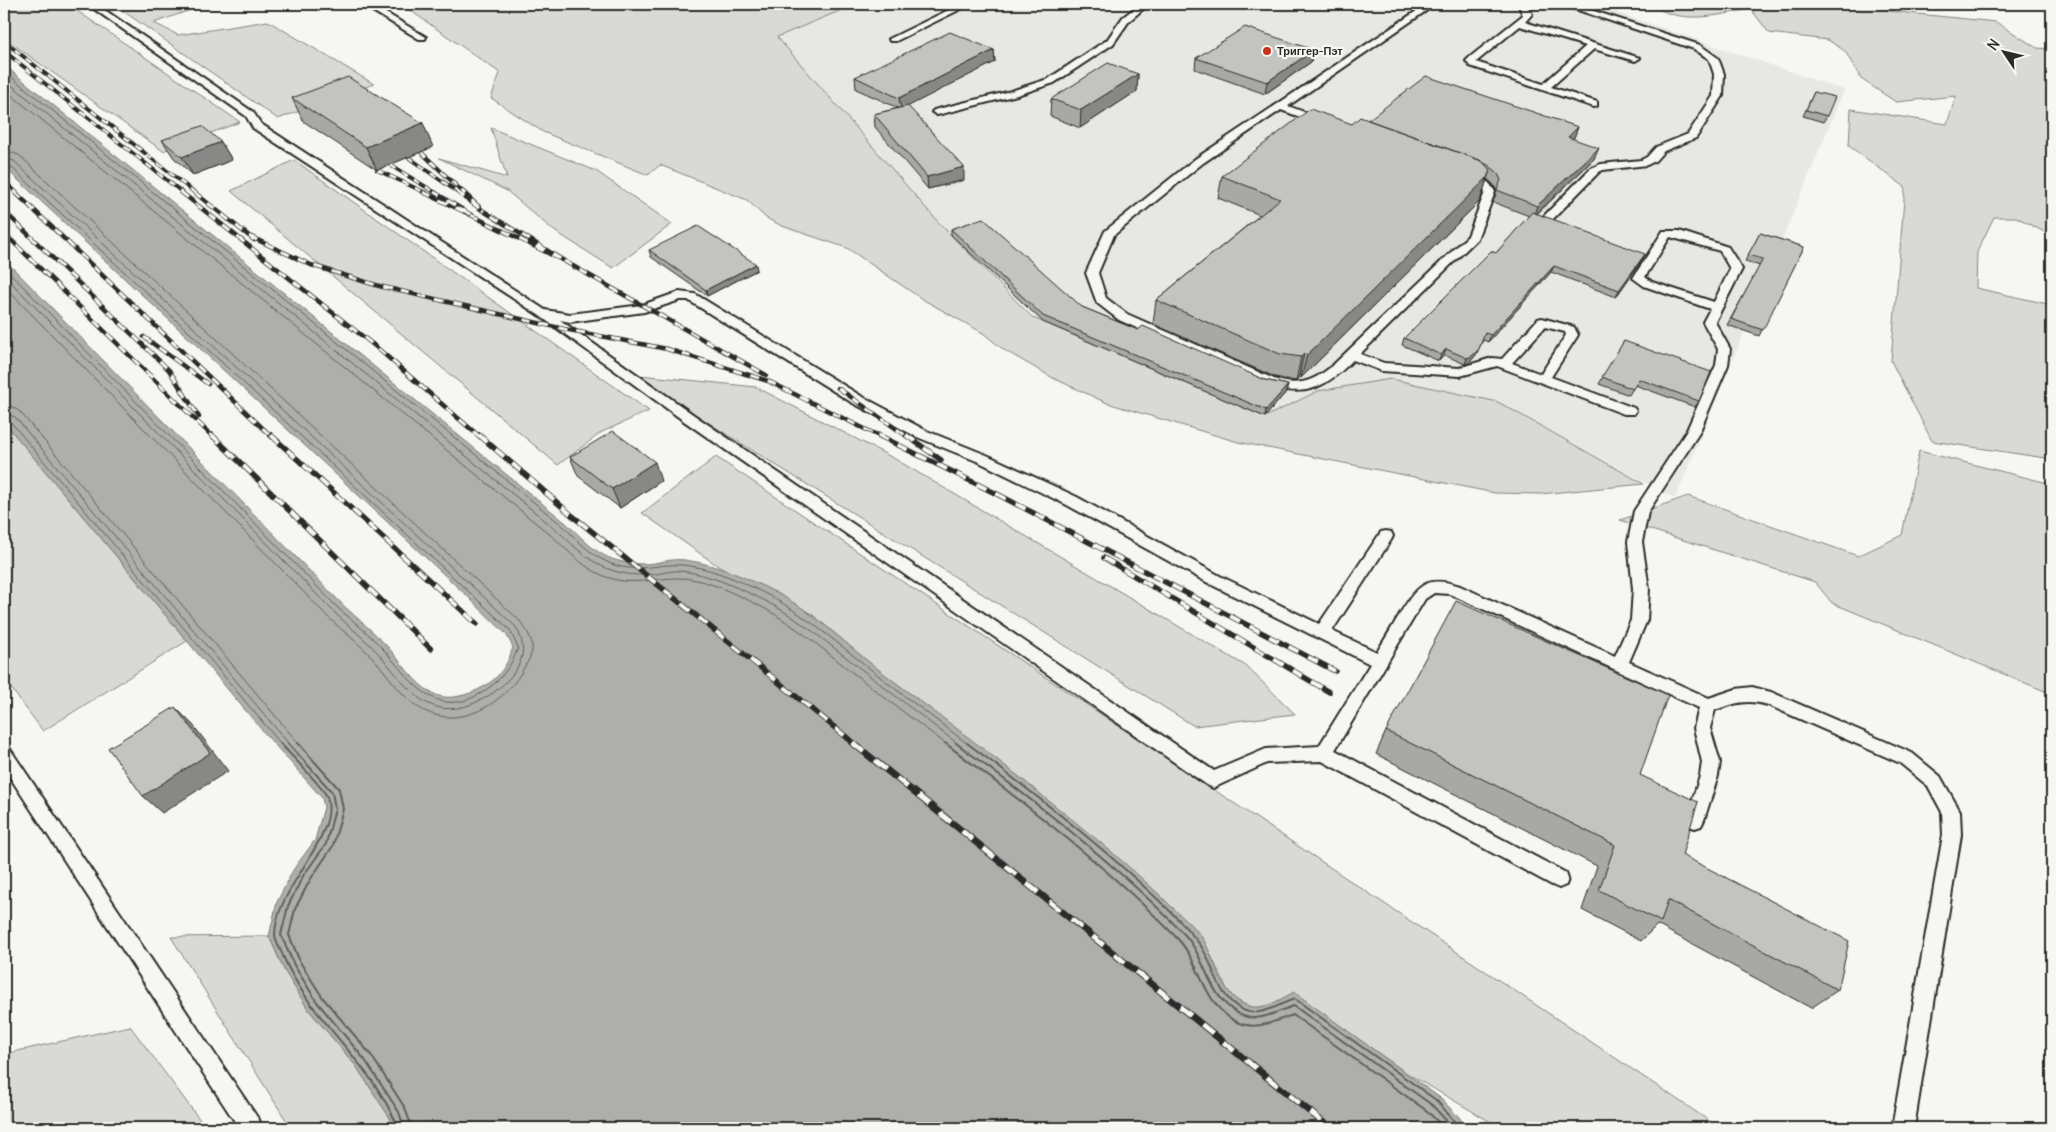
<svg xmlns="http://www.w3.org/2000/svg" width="2056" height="1132" viewBox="0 0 2056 1132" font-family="Delius,sans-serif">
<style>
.built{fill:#e7e7e3}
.green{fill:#d9d9d5;stroke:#828280}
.water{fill:#aeaeab;stroke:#7a7a78}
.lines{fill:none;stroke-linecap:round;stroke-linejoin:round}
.shore-far1{stroke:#5f5f5e;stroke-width:1}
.shore{stroke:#5f5f5e;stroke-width:2}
.lane-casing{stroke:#2b2b2b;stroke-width:4}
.lane{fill:#f6f6f2;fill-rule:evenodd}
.rail-far3-casing{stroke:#2b2b2b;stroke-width:4}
.rail-far2-casing{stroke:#2b2b2b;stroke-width:4.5}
.rail-far1-casing{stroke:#2b2b2b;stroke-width:5.5}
.rail-casing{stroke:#2b2b2b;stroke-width:7}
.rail-far3{stroke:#f6f6f2;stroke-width:2.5;stroke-dasharray:7;stroke-linecap:butt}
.rail-far2{stroke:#f6f6f2;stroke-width:3;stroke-dasharray:9;stroke-linecap:butt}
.rail-far1{stroke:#f6f6f2;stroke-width:4;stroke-dasharray:11;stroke-linecap:butt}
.rail{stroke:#f6f6f2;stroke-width:5;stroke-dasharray:14;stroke-linecap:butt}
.wall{fill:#a8a8a5;stroke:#2b2b2b}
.shaded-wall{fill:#888886;stroke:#2b2b2b}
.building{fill:#c3c3c0;stroke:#2b2b2b}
.poi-dot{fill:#c8321e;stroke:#f6f6f2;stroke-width:2}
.labels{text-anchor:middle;stroke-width:4.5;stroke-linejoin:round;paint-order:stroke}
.far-poi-label{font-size:11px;font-weight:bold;fill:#2b2b2b;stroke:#f6f6f2;text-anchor:start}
</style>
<rect width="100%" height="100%" fill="#f6f6f2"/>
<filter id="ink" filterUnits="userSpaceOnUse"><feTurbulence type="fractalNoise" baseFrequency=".02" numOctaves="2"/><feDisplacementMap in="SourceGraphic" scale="10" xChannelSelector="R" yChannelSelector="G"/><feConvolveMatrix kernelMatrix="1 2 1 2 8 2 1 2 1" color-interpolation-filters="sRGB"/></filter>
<g filter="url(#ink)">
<path class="built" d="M856,4h736l252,86 -169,409 -177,-97 -231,18 -225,-96 -103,-101 -162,-186z"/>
<path class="green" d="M4,4h63l173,118 -77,29 -159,-113z
M113,4h94l-53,19 24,12 90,-14 106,63 -96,35z
M401,4h455l-79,33 162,186 94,95 232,99 53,-26 73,-12 107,23 146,82 -104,10 -45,-1 -257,-51 -131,-39 -54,-25 -49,-28 -21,-17 -61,-34 -75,-51 -65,-22 -16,-8 -19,-18 -87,-35 -12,10 -105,-43 -52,-34 9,-25z
M1651,4h229l8,7 108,11 41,26 15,1v64l-8,6 8,7v110l-36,-19h-22l-17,35 -1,36 76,17v154l-120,-18 -41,-80 14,-174 -56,-41 2,-37 96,15 9,-28 -60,6 -35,-23 -16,-28 -17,-11 -59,-7 -18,-24c-33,6 -71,17 -100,-5z
M491,128l105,43 76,53 -59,44 -60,-38 -46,-39 -68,-33 68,20z
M294,160l355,251 -47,21 -44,33 -327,-274z
M630,374l126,13 139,72 351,207 49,48 -101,12z
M4,422l183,219 -144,90 -39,-52z
M1919,451l133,33v210l-220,-91 -17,-21 -195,-62 68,-24 170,60 44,-21z
M716,457l1004,671h-219l-96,-56 -111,-79 -24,12 -15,3 -11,-4 -9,-5 -8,-10 -25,-52 -44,-43 -135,-114 -152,-116 -58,-49 -36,-22 -56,-25 -79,-55z
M269,936l15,34 24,39 48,57 34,52 3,10h-102l-120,-191z
M130,1026l76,102h-202v-74z"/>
<path class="water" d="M4,65l562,458c28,26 36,40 78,41 13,0 27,-6 41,-4 31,4 62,18 90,32 38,19 67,49 99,74 59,45 118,88 175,135 43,34 86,69 125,108 9,9 22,19 29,30 12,20 17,53 40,65 18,9 36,-4 51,-12l145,105 20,20 8,11h-1074l-3,-10 -34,-52 -48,-57 -24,-39 -15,-34 8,-34 16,-32 22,-30 9,-33 -2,-9 -62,-70 -256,-306v-163l340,347c14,13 29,25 42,39 15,16 28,39 48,49 19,10 53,-5 65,-20 7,-8 11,-17 14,-27l-7,-13 -41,-40 -461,-427z"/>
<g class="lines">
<path class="shore-far1" d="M4,71l559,455c13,13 27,28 44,36 27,13 48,1 75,3 25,2 49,12 72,23 43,20 77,50 115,80 32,26 66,51 99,76
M4,79l554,452c28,27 47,45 88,44 12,0 23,-5 34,-4 24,2 47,12 69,22 41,18 72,45 107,72 34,27 68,53 102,79
M4,89l549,448c15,14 31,31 51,39 27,11 48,2 75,2 22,0 45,11 65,20 46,21 78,51 118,82 28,22 56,43 84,64
M4,150l15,5 501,466c5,7 11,15 12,24 1,8 -3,15 -7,21 -17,34 -60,63 -98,46 -23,-10 -38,-37 -54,-54 -13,-14 -29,-26 -43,-39l-326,-333
M4,158l10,3 501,465c11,17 10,33 -3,49 -11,14 -26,24 -43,30 -46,16 -65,-24 -91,-52 -13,-14 -28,-26 -42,-39l-332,-339
M4,164l5,1 501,465 8,18c-7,19 -18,33 -35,44 -48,30 -72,-12 -100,-43 -13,-14 -28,-27 -43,-39l-336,-343
M4,405l9,2 7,5 279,332
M4,413l11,4 274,327
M4,419l6,2 271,323"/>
<path class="shore" d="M280,743c8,9 45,46 47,54 13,40 -52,91 -52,138 0,6 6,15 8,21 21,50 64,88 94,132 8,13 16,25 21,40
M288,743l44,49 3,17 -9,35 -23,32 -15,30 -7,29 13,30 23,37 48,58 34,52 5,16
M298,743l41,46 4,20 -10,37 -23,34 -15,29 -6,26 11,27 23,36 48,57 34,53 7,20
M945,743c80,61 162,123 232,195 24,25 26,66 58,83 20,11 39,0 58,-6l134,96 17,17
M956,743c79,59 158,119 227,190 23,23 24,62 54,80 20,12 37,-1 57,-7l138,99 21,23
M967,743c73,55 147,112 212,177 8,9 16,17 22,26 14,21 16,50 40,63 18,10 37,-5 54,-10l141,101 24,28"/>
<defs>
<path id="lane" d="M87,4h9l157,108 8,12 284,186 25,4 72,-9 37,-13 16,2 166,102 66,35 62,25 88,41 143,79 99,48 62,-92 5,-1 5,1 2,4 -2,4 -59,91 45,21c8,-13 16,-26 24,-40 17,-27 26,-37 59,-26l155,70 16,-36 2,-31 -5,-47 6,-31 52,-79 30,-67 2,-16 -15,-27 7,-13 -66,-23 -11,-8 30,-47h16l49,16 14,22 -27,53 15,27 -2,16 -29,68 -51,79 -6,30 7,47 -2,31 -18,42 80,36 27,-9 16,-2 19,5 141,61 28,23 20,35 1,24 -47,293h-22l51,-293 -1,-23 -14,-26 -28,-23 -132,-58c-22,-6 -32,-2 -53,5l-5,18 10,34 -2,14 -14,44 -3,6 -6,2 -6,-2 -3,-6 14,-44 2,-14 -8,-34 5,-20 -249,-114 -16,-1 -9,6 -90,151 231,123 2,6 -2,6 -7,3 -7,-3 -230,-124 -55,2 -54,25 -6,-3 -523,-364 -144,-105 -287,-188 -7,-12zM1670,237l50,14 10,18 -16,33 -62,-20 -7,-5zM680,300h8l163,102 66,35 62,25 88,43 143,79 160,80 -51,82 -53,3 -52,22 -520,-356 -134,-95 10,2 74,-10z
M361,4h10l55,33 -1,2h-6z
M961,4h10l-75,37h-6l-1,-2z
M1140,4h9l-20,17 -16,23 -59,39 -37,12 -80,20 -5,-3 2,-2 77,-19 37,-12 59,-39 16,-23z
M1427,4h9l-148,102 35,13v4h-6l-36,-13 -78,53 -89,72 -16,38 8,25 21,16 147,65c23,8 38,3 57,-12l137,-131 17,-44c-5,-10 -15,-9 -22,-16l1,-2c13,-3 26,7 31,18l-18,47 -117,115 24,9 75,5 33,-10 10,1 36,-40 4,-1 32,9 4,8 -27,42 83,31 2,3 -2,3h-10l-127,-48 -37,10 -78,-5 -29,-11c-29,29 -48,38 -89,25l-145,-65 -22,-17 -11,-30 19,-42 90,-72zM1545,327l20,5 1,3 -25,39 -29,-11z
M1518,4h8l6,10 -7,8 115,36 -5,3 -41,-12 -43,38 46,15v4l-3,1 -124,-41 -4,-5 4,-4 53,-42zM1520,26l66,20 -43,38 -67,-22z
M1560,4h12l128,41 18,13 6,16 -1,22 -27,42 -32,13 -9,10 -8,4 -44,5 -4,2 -49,50 -4,1 -5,-3 1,-2 49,-50 10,-4 40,-4 6,-3 9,-10 32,-13 25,-38 1,-22 -5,-15 -15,-10z
M4,747l6,2 249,371 3,8h-23l-235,-360z"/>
</defs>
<use href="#lane" class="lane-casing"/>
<use href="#lane" class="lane"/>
<defs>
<path id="rail-far3" d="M4,41l191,152
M4,51l179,142
M421,152l43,41
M408,157l51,36
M390,165l46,28
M377,170l49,23
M4,181l13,12"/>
<path id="rail-far2" d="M15,192l257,245
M181,192l195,155 104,90
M194,192l60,48
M423,192l48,23 -37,-23
M457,192l25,18 -19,-18
M4,211l165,159 30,47
M471,215l93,46 -82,-51
M4,233l209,204
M249,236l62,29 68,21 185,43 103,20 101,32 113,56
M564,261l202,114
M144,337l64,47
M838,388l70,49"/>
<path id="rail-far1" d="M212,435l219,214
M271,435l206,189
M479,435l95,82 281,227
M878,435l121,60 336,176
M906,435l35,25
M1104,558l225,134"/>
<path id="rail" d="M853,743l477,385"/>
</defs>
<use href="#rail-far3" class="rail-far3-casing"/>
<use href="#rail-far2" class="rail-far2-casing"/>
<use href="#rail-far1" class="rail-far1-casing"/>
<use href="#rail" class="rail-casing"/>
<use href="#rail-far3" class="rail-far3"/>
<use href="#rail-far2" class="rail-far2"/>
<use href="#rail-far1" class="rail-far1"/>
<use href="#rail" class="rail"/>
</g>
<path class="wall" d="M994,50l1,12 -88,44 57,74 -36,9 -53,-62 -1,-13 24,-6 -42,-19 -1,-12z
M1314,50l-3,12 -46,32 -70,-25 1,-11z
M1138,74l-1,17 -57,37 -30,-12 1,-17z
M1814,92l13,24 -4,6 -20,-6z
M292,98l141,49 -56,23 -74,-49z
M1368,120l210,7 -5,12 21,20 -57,55 49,19 56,27 -26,37 -65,-25 -63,70 -5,-2 -7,15 -7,8 -4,1 -21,-9 -5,6 -37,-16 2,-7 92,-85 33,-37 -36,-14 4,-11 -4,-7 -6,-5 -7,22 -179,177 -2,-1 -3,4 -21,-4 -122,-53 3,-24 104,-85 -42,-17 4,-22 130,-52z
M162,140l59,2 11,18 -39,15 -19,-17z
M951,229l131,78 56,23 127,50 23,5 -2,7 -21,25 -222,-95 -92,-87z
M1760,233l44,14 -45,89 -32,-11 33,-59 -15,-5z
M649,250l108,20 -50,26 -56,-39z
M1624,341l75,60 -4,6 -60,-22 -6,10 -30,-11z
M570,457l91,24 -41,27 -42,-32z
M1386,731l254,44 42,80 156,135 -27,18 -154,-83 -16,16 -59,-31 15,-44 -221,-112z"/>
<path class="shaded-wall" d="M994,50l1,12 -94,48 -2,-12z
M1314,50l-3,12 -46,32 2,-12z
M1138,74l-1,17 -57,37 1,-18z
M423,123l10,24 -56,23 -11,-23z
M1578,127l-4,11 -11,10 5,-11z
M221,142l11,18 -39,15 -11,-18z
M1599,148l-5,11 -61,58 4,-11z
M964,167v13l-36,9 -1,-12z
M1490,170l-10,31 -179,177 6,-23z
M1645,254l-3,6 -26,37 3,-7z
M756,264l1,6 -50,26 -1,-6z
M1554,266l-3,6 -63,70 3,-7z
M1485,333l-9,22 -7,8 -4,1 2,-6z
M1446,349l-2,6 -5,6 2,-6z
M1304,354l-5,23 -3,4 5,-24z
M1288,385l-2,7 -21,25 1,-7z
M655,462l6,19 -41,27 -8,-19z
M175,707l18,18 35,46 -66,42 -19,-17z"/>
<path class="building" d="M1245,27l69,23 -47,32 -71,-24z
M950,32l44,18 -95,48 -44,-21z
M1108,63l30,11 -57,36 -30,-11z
M1426,76l152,51 -10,10 31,11 -62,58 -40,-16 4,-10 -4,-8 -9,-7 -4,-2 -2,-2 -114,-41z
M348,77l75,46 -57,24 -74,-49z
M1814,92l21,5 -8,19 -21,-6z
M908,106l56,61 -37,10 -53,-63z
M1310,109l42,15 8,-7 122,44 8,9 -3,8 -180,177 -3,-1 -3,3 -21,-3 -124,-54 124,-101 -58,-23z
M202,126l19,16 -39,15 -20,-17z
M1532,212l54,19 -1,1 60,22 -26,36 -65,-24 -63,69 -6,-2 -6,16 -7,7 -5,2 -21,-9 -5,6 -37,-17 87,-87 5,2z
M983,218l99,89 56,23 5,-4 122,54 23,5 -22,25 -223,-94 -92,-87z
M698,226l58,38 -50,26 -57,-40z
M1760,233l44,14 -41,83 -32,-11 32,-60 -15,-4z
M1624,341l87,31 -12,29 -60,-22 -6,10 -31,-12z
M613,431l42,31 -43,27 -42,-32z
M1456,601l212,94 -28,80 58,27 -16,53 167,86 -11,49 -170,-90 -7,22 -62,-32 16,-45 -229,-114z
M175,707l35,46 -67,43 -35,-48z"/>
</g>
<circle class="poi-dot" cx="1267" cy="51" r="5"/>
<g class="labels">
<g class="far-poi-label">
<text x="1277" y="55">Триггер-Пэт</text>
</g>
</g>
<rect width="2056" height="1132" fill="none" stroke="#f6f6f2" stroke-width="20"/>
<rect x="10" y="10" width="2036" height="1112" fill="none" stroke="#2b2b2b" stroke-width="2" filter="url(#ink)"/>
<g transform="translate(2004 52) rotate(305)" stroke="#f6f6f2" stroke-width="4" paint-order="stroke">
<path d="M0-4L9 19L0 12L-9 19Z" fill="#2b2b2b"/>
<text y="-8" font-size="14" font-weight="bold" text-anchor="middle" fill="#2b2b2b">N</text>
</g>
</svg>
